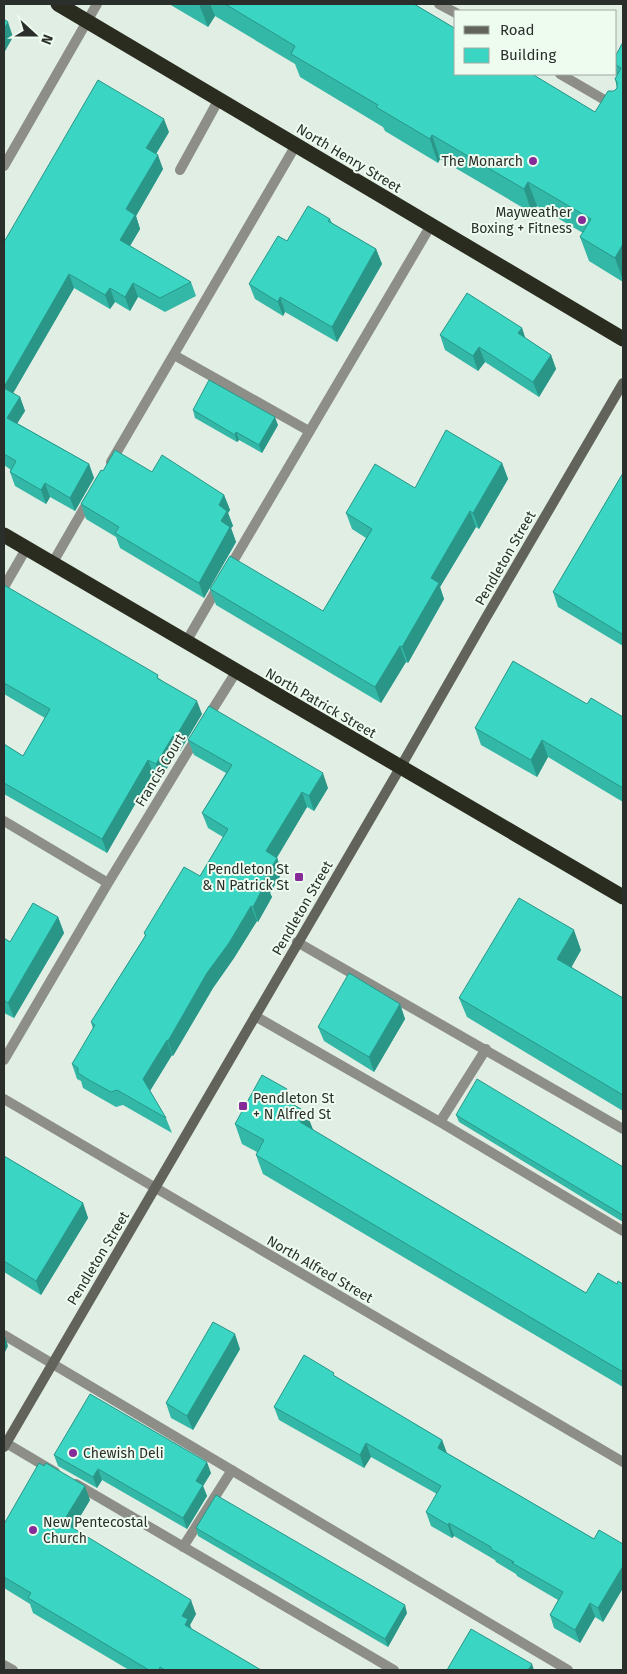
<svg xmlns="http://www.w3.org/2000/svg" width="627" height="1674" viewBox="0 0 627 1674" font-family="'Fira Sans',sans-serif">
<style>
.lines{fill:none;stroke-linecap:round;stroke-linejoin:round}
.lane{stroke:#8d8e88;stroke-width:10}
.street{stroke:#8d8e88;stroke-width:10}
.secondary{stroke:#62635a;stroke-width:10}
.highway{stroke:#2b2c20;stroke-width:15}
.wall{fill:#33b8a8}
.shaded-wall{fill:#299688}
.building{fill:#3bd6c3;stroke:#299688}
.poi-dot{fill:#852c98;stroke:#eefcf0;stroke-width:2}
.labels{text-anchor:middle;stroke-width:4;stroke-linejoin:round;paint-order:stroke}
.street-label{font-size:14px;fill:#2a2f2b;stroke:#eefcf0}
.poi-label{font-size:14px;fill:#2a2f2b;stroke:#eefcf0;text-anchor:end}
</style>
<rect width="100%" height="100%" fill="#e1eee3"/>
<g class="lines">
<path class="lane" d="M439,4l17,9
M560,74l55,32
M180,170l39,-71
M174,355l135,76
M111,462l185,-317
M52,564l38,-66
M228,570l203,-345
M4,587l22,-38
M186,642l33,-57
M206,720l30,-48
M4,821l104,62
M297,942l326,187
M255,1016l185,106 183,109
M4,1060l104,-177 90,-148
M440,1122l46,-73
M4,1335l564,335
M6,1443l49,29
M76,1484l318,186
M183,1547l49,-77"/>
<path class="street" d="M4,166l93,-162
M4,1099l619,363
M4,1665l9,5"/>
<path class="secondary" d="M4,1447l396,-679 84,-147 139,-238"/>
<path class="highway" d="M58,4l565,335
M4,535l619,362"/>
</g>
<path class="wall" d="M169,4h245l181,108 22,-24 -2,-9 2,-3 -1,-2v-19l7,-13v240l-34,-21 -9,-24 3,-4 -46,-27 -5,7 -92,-54 -2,4 -53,-32 -2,-4 -83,-50 -5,-13 -80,-48 -7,11z
M169,132l-13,22 7,15 -27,47 4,13 -10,17 61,36 5,14 -31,16 -27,-15 -8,14 -15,-9 -5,7 -36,-21 -61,105 7,4 5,14 -8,12 72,41 5,14 -19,33 -25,-14 -4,7 -31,-18 -5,-14 1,-2 -7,-5v-223z
M330,219l2,4 44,26 6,15 -45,78 -52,-30 -2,4 -28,-17 -6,-15 38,-43z
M522,328l3,10 26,17 5,14 -17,28 -54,-35 -7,9 -33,-21 -5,-15z
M193,410l85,15 -16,28 -23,-13 -2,2 -42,-24z
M502,463l6,16 -29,50 -3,-2 -36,60 4,12 -36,64 -2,-1 -25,41 -165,-98 -6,-16 113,22 43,-73 -14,-9 -6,-16 69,-25z
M103,471l49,1 72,23 6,15 -2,3 5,13 -2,2 5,14 -32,56 -84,-50 -4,-11 -30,-18 -5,-15z
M623,473v173l-65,-39 -5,-15z
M4,585l156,94 42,35 -22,37 -2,-1 -17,28 -8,-5 -46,80 -103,-59v-50l19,12 22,-38 -41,-24z
M587,704l36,13v85l-75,-45 -11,20 -56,-32 -6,-17z
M188,740l140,48 -14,23 -7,-4 -30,50 5,16 -12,20 2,4 -14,25 -1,-1 -23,37 -21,30 -40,68 -1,-1 -22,36 16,27 6,15 -49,-28 -7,2 -21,-12 -12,-7 -2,-7 -4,-2 -5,-15 21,-35 -2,-7 54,-86 -1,-3 56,-57 23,-39 -15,-9 -6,-15 24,-40 -32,-18z
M58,917l6,16 -50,85 -10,-5v-75l6,4z
M581,950l-10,17 52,31v113l-156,-94 -8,-19z
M400,1004l5,15 -31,53 -50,-31 -6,-14z
M293,1104l13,8 7,18 273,163 31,-9h6v103l-360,-213 -7,-19 1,-3 -15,-8 -7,-20z
M456,1115l167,52v55l-164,-100z
M4,1156l79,47 5,15 -47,77 -37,-23z
M240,1349l-47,81 -22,-12 -5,-15z
M336,1377l106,63 5,13 147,86 29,5v44l-20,34 -8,-5 -15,26 -26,-15 -4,-13 8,-15 -41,-24 -1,-2 -20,-12 -1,-2 -41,-24 -2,2 -21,-12 -5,-14 11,-18 -66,-37 -7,11 -85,-48 -5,-13z
M54,1455l157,18 -8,13 4,10 -20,33 -85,-49 -5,8 -39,-22z
M90,1500l-17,28 123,86 -6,11 2,5 69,40h-132l-96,-57 -3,-9 -26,-16v-64z
M196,1528l211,85 -19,34 -190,-111z"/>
<path class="shaded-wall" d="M199,4h11l5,12 -7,11z
M8,22l5,15 -9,16v-24z
M164,119l5,13 -18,30 -5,-14z
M432,135l8,24 -2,4 -8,-24z
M158,155l5,14 -27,47 4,13 -15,25 -5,-14 6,-31z
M528,182l9,24 -5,7 -8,-24z
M623,244v36l-8,-22z
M376,249l6,15 -45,78 -5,-15z
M69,274l5,14 -66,114 -4,-13v-2z
M133,283l5,14 -8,14 -5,-14z
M110,288l5,14 -5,7 -5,-14z
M280,297l5,15 -2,4 -5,-14z
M522,328l5,15 -9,-10z
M479,347l6,15 -7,9 -5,-15z
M551,355l5,14 -17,28 -6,-15z
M20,397l5,14 -13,21 -5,-14z
M275,417l3,8 -16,28 -3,-8z
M236,432l3,8 -2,2 -2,-7z
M502,463l6,16 -29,50 -6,-16z
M89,464l5,14 -19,33 -5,-13z
M45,483l5,14 -4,7 -5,-14z
M224,495l6,15 -2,3 5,13 -2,2 5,14 -32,56 -5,-15 22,-62 -2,-16z
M470,511l6,16 -36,60 4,12 -36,64 -6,-16 29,-69z
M400,646l6,16 -25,41 -6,-16z
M197,701l5,13 -22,37 -5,-13z
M173,736l5,14 -17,28 -5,-14z
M542,740l6,17 -11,20 -6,-17z
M148,760l5,13 -46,80 -5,-14z
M323,773l5,15 -14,23 -5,-15z
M302,792l5,15 -35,59 -6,-15z
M277,858l5,15 -12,20 2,4 -14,25 -5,-15 11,-27z
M251,906l6,15 -23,37 -21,30 -40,68 -5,-15 39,-68z
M58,917l6,16 -50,85 -6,-15z
M574,930l7,20 -16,29 -8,-20z
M400,1004l5,15 -31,53 -5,-15z
M167,1040l5,15 -24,39 -5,-15z
M287,1089l7,20 -12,-11z
M306,1112l8,20 -14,-10z
M83,1203l5,15 -47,77 -5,-14z
M4,1333l4,13 -4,8z
M235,1334l5,15 -47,81 -6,-14z
M442,1440l5,14 -9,-6z
M366,1443l5,14 -7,11 -4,-13z
M207,1462l4,11 -8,13 4,10 -20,33 -4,-11 13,-37z
M98,1469l4,11 -5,8 -4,-11z
M85,1486l5,14 -22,37 -5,-15z
M449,1523l5,13 -2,2 -4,-13z
M623,1566v22l-20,34 -5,-14z
M191,1600l5,14 -6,11 3,9 -3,6 -8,-24z
M590,1603l5,14 -15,26 -5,-13z
M405,1605l2,8 -19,34 -3,-8z
M532,1664l2,6h-6z"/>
<path class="building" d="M225,4h189l42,25v45h76l63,38 13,-21h6l3,-3v-6l-2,-3 6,-11 -5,-3v-10l7,-13v202l-8,14 -35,-21 11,-18 -63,-37 -4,7 -92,-54 -2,4 -54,-32 2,-2 -87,-51 4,-8z
M4,19l4,3 -4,7z
M98,80l66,39 -18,29 12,7 -32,54 9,6 -15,25 71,42 -31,16 -27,-15 -8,14 -15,-9 -5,7 -36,-21 -65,113v-145z
M308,206l22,13 -2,2 48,28 -44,78 -52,-30 -2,5 -29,-18 29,-48 9,5z
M467,293l55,35 -4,5 33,22 -18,27 -54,-35 -6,9 -33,-21z
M209,380l66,37 -16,28 -23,-13 -1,3 -42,-25z
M4,388l16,9 -13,21 82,46 -19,34 -25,-15 -4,7 -31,-18 6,-11 -12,-7z
M446,430l56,33 -29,50 -3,-2 -39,67 8,5 -37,64 -2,-1 -25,41 -165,-98 20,-33 93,55 49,-82 -26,-16 29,-49 40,24z
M115,450l37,22 10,-17 62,40 -5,10 8,6 -6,10 9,6 -31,56 -84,-50 4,-6 -38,-23 20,-34 2,1z
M623,473v159l-1,2 -69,-42z
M4,585l154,90 -1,3 40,23 -22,37 -2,-2 -17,28 -8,-4 -46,79 -98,-56v-39l19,12 27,-47 -46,-26z
M513,661l74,43 4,-6 32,19v71l-81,-48 -11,20 -56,-32z
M209,706l114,67 -14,23 -7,-4 -36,59 11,7 -13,22 2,2 -13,25 -2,-1 -22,37 -22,30 -39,68 -1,-1 -24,39 23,39 -49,-28 -6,2 -22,-12 -11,-7v-5l-6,-4 23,-39 -4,-3 55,-87 -2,-2 40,-66 16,9 28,-47 -26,-16 30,-48 -44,-25z
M519,898l55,32 -17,29 66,39v97l-164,-97z
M33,903l25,14 -50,86 -4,-3v-62l6,4z
M349,973l51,31 -31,53 -51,-30z
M262,1075l25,14 -5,9 24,14 -6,10 286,171 12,-20 19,11 1,-3 5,3v88l-367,-217 8,-15 -29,-16z
M477,1079l146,88v48l-167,-100z
M4,1156l79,47 -47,78 -32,-20z
M213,1322l22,12 -48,82 -21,-13z
M304,1355l30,18 -1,2 109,65 -4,8 156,91 5,-9 24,14v22l-25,42 -8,-5 -15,27 -25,-15 13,-23 -51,-29 2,-1 -23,-13v-2l-42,-24 -1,2 -22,-13 15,-26 -75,-43 -6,12 -86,-48z
M90,1394l117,68 -11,19 7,4 -20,33 -85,-49 -5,8 -39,-22z
M39,1463l5,3 2,-3 39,23 -22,36 128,78 -9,16 6,3 -3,6 76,45h-96l-5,-3 -1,3h-10l-121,-72 3,-5 -27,-16v-53z
M216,1495l189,110 -20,34 -189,-111z
M471,1629l61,35 -4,6h-81z"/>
<g class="poi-dot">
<circle cx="533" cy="161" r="5"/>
<circle cx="582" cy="220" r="5"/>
<rect x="294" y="872" width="10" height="10" rx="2.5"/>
<rect x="238" y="1101" width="10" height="10" rx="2.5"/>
<circle cx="73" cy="1453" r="5"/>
<circle cx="33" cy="1530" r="5"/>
</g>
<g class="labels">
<g class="street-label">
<text transform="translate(349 158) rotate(31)" y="5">North Henry Street</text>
<text transform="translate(505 558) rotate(-60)" y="5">Pendleton Street</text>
<text transform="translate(321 703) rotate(30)" y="5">North Patrick Street</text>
<text transform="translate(160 770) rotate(-59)" y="5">Francis Court</text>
<text transform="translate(302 908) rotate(-60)" y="5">Pendleton Street</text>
<text transform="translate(98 1258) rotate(-59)" y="5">Pendleton Street</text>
<text transform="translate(320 1269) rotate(30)" y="5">North Alfred Street</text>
</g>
<g class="poi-label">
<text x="523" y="166">The Monarch</text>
<text x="572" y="217">Mayweather<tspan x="572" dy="16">Boxing + Fitness</tspan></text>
<text x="289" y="874">Pendleton St<tspan x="289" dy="16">&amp; N Patrick St</tspan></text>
<text x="253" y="1103" text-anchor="start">Pendleton St<tspan x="253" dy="16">+ N Alfred St</tspan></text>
<text x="83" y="1458" text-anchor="start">Chewish Deli</text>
<text x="43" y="1527" text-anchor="start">New Pentecostal<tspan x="43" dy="16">Church</tspan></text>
</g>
</g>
<rect width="627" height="1674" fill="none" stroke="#2a2f2b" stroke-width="10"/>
<rect x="454" y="10" width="162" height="65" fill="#eefcf0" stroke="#a0aaa1"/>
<rect x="464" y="26" width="25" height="8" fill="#62635a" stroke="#a0aaa1"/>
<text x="500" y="35" font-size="15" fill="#2a2f2b">Road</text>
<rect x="464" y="48" width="25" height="15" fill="#3bd6c3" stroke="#a0aaa1"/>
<text x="500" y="60" font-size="15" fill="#2a2f2b">Building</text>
<g transform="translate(35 35) rotate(111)" stroke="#eefcf0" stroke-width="4" paint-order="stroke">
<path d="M0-4L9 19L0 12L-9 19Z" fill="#2a2f2b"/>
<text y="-8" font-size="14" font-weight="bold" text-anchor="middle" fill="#2a2f2b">N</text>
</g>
</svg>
